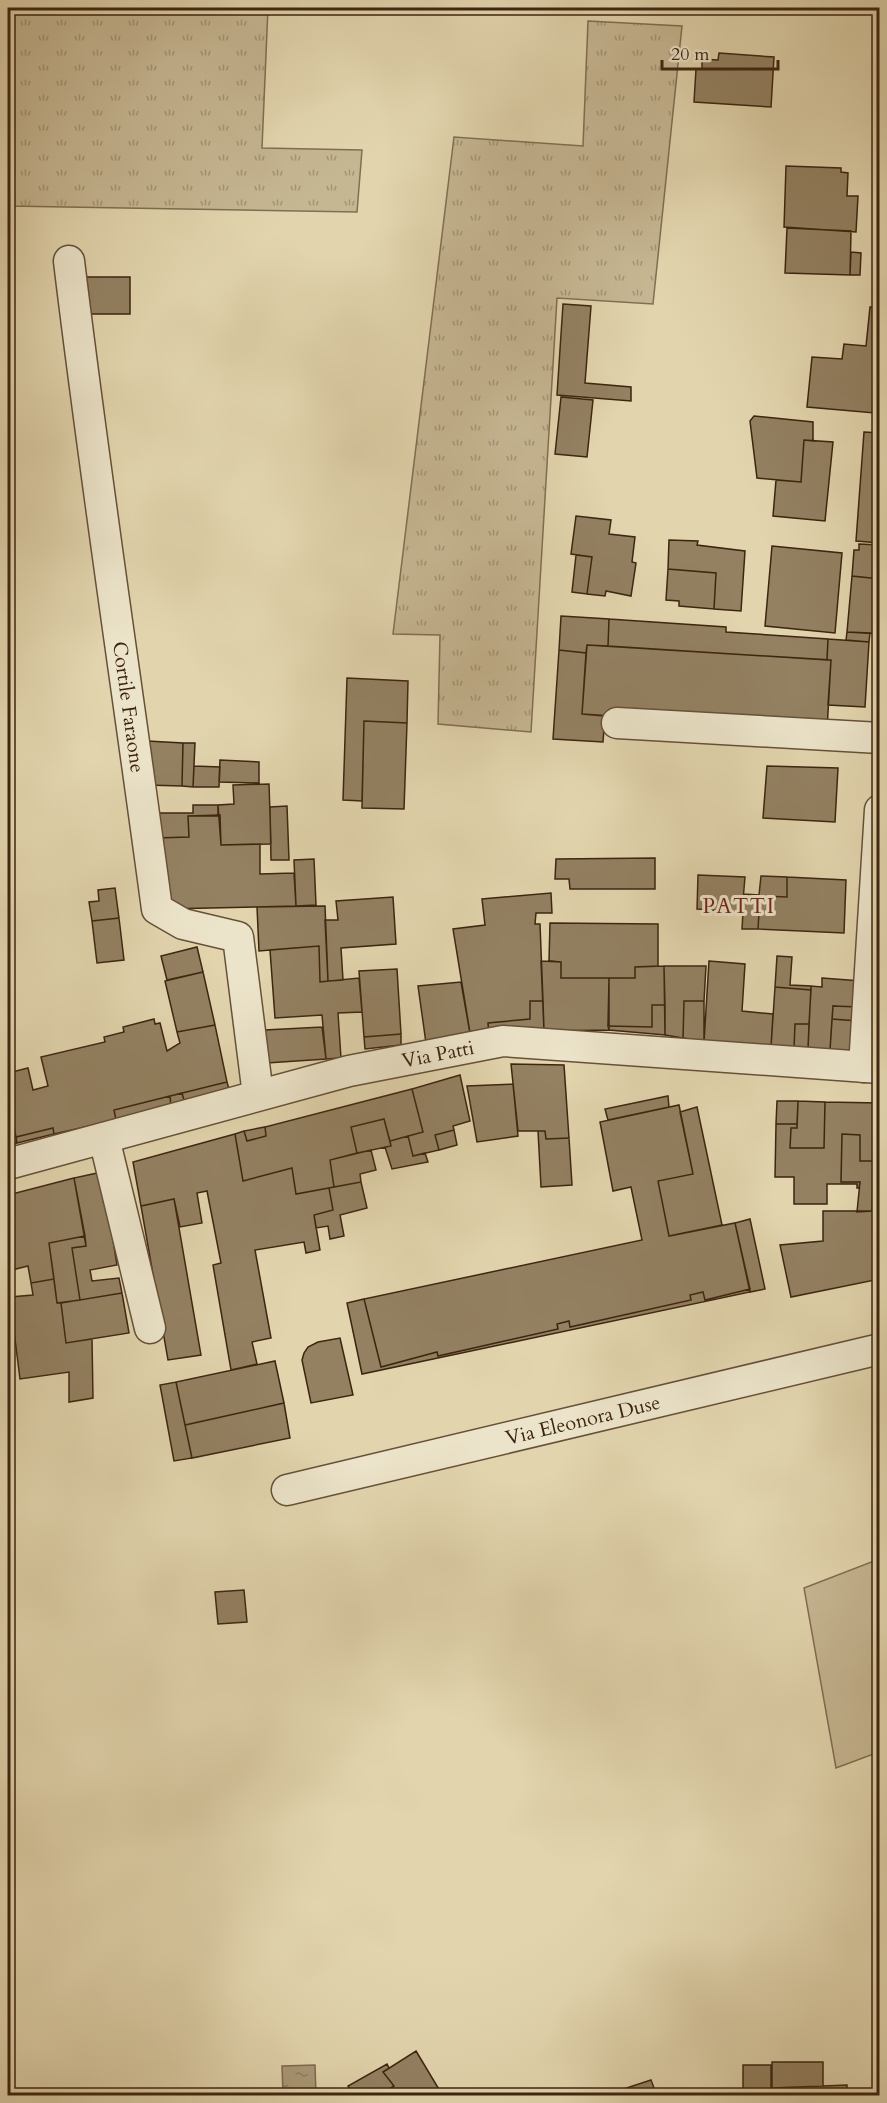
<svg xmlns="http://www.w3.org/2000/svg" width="887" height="2103" viewBox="0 0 887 2103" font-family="Cardo,serif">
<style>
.grass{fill:url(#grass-tufts);stroke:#826e52;stroke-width:1.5}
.pitch{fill:#c6b793;stroke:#826e52;stroke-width:1.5}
.water{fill:url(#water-ripples);stroke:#7e6b4e;stroke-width:1.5}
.building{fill:#938162;stroke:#3d2510;stroke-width:1.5}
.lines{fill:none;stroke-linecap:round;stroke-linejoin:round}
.minor-casing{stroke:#665138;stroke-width:33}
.minor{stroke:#ece4ca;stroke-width:30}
.labels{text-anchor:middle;stroke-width:6;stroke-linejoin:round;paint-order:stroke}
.street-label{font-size:20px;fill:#3d2510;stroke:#ece4ca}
.neighbourhood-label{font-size:21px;letter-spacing:1.5px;fill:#7a1f14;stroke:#ece4ca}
</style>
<defs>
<pattern id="grass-tufts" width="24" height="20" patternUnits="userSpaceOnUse" patternTransform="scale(1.5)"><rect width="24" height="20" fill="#c6b793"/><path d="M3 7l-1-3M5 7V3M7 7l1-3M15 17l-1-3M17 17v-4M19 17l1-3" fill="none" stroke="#a29577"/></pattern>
<pattern id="water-ripples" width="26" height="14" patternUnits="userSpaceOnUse" patternTransform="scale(1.5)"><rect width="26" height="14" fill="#aa9978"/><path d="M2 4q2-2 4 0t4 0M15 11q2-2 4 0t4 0" fill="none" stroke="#8c7d61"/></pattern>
</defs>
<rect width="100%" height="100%" fill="#e2d5ae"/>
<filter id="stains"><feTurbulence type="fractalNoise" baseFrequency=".00333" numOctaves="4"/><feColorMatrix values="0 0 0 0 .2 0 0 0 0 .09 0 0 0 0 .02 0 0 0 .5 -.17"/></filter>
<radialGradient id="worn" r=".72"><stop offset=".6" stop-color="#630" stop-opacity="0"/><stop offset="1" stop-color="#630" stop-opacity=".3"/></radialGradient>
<path class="grass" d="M8,8h260l-6,140 100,2 -5,62 -349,-6z
M588,21l94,5 -29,278 -96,-6 -26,434 -93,-8 2,-89 -47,-1 61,-497 129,9z"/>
<path class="pitch" d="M879,1559v193l-43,16 -32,-180z"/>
<path class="water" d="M315,2065l1,30h-33l-1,-29z"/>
<path class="building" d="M719,53l55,4 -3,50 -77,-5 2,-33h6v-10l16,1z
M786,166l55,2v4l7,1 -1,23h11l-2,36 -72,-5z
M787,228l64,3 -1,44 -65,-2z
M851,252l10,1 -1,22h-10z
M85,277h45v37h-44z
M563,304l28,2 -6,77 46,4v14l-74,-6z
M870,307l10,1v40h-5l-1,12h6l-5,53 -68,-6 5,-50 30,2 2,-15 22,2z
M561,397l32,3 -6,57 -32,-3z
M754,416l59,6v19l-9,-1 -3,42 -44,-4 -7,-57z
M864,432l16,1v110l-24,-2z
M804,440l29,2 -8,79 -52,-5 3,-36 25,2z
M576,516l35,4 -2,14 26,3 -3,25 4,1 -5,33 -25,-5 -1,5 -18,-2 5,-37 -21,-3z
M669,540l29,1 -1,4 48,6 -4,60 -27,-2 2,-36 -48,-4z
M859,544l21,1v34l-28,-3 2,-26h5z
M772,546l70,7 -7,80 -70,-7z
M576,555l16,2 -5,37 -15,-2z
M668,569l48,4 -2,36 -35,-3v-5l-13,-1z
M852,576l28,3v55l-33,-2z
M561,616l48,3 -1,27 -21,-1 -1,8 -27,-3z
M609,619l117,8v5l102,7 -1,21 -219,-14z
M847,632l23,1 -1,9 -23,-2z
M828,639l41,3 -4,65 -37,-2 3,-45h-4z
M587,645l244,15 -4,70 -245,-16z
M559,650l27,3 -4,61 23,2 -2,26 -50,-3z
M347,678l61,3 -1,42 -43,-2 -2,80 -19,-1z
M364,721l43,2 -3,86 -42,-1z
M147,741l36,2 -1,43 -37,-1z
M183,743h12l-2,44 -11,-1z
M220,760l39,2v21l-40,-1z
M194,766l26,1 -1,20h-26z
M767,766l71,2 -3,54 -72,-4z
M269,784l2,60 -50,1 -3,-40 16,-1 -1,-19z
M193,805h25v11h-30l1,21 -33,1 -1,-25h38z
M287,806l2,54h-18l-1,-53z
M220,815l1,30 39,-1v30l34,-1 2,33 -131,3 -9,-71 33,-1 -1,-21z
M655,858v31h-85l-1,-10h-14l1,-20z
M314,859l2,46 -20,1 -2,-46z
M698,875l47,2 -3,35 -45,-3z
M761,876l26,1v20l-27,-1 -2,33h-16l2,-35 15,1z
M787,877l59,3 -2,53 -86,-4 2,-33 27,1z
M115,888l4,30 -27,3 -3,-19 10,-1 -1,-11z
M551,893l1,20h-16l-1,11h5l3,77h-13v18l-42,4 1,13 -18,3 -18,-110 32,-4 -3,-26z
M393,897l3,47 -55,4 2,32 -15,1 -3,-61h13l-2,-19z
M325,906l3,75 -8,1 -1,-36 -60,5 -2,-44z
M119,918l5,42 -27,3 -5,-42z
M550,923l108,1v42l-23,1v11h-74v-16l-12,-1z
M319,946l1,36 39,-4 3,34 -24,1 3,45 -15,1 -4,-44 -47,3 -5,-68z
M197,947l6,25 -36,8 -6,-24z
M777,956l15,1 -2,28 21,1v4l-36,-3z
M541,961l20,1v16h48v52l-65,1z
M709,961l36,3 -3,47 31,3 -2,33 -67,-5z
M664,966h42l-2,35h-20l-1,37 -18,-3z
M664,966l1,39h-13v22l-44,-1 1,-48h26v-11z
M397,969l4,65 -37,3 -5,-66z
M203,972l12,53 -38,7 -12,-51z
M822,978l39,3 -2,26 -26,-1 -3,44 -22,-1 3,-63 11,1z
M461,982l10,57 -45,4 -8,-57z
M775,987l36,3 -2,34h-14l-1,24 -23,-1z
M530,1001h13l1,30 -55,5 -1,-13 42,-4z
M684,1001h20v41l-21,-4z
M652,1005h13v30l-56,-5 -1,-4 44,1z
M833,1006l26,1 -1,14 -26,-2z
M154,1019l1,5 5,-1 7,28 13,-8 -3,-11 38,-7 12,57 -113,28 2,10 -62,14 -1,-6 -37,9 -5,-24 -3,1v-41l20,-5 5,22 15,-4 -7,-29 64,-15 -1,-5 20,-5 -1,-5z
M832,1019l26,2 -2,31 -26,-2z
M795,1024h14l-1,25 -14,-1z
M322,1027l4,32 -59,4 -2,-33z
M401,1034v11l-36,4 -1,-12z
M511,1064l53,1 5,73 -23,1 -1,-8h-27z
M460,1075l10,46 -17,5 1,4 -19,5 4,15 -26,6 -5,-20 15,-4 -11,-43z
M227,1082l3,11 -45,11 -3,-11z
M513,1084l5,52 -41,6 -10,-56z
M412,1089l11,43 -33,9 -6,-22 -33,8 6,26 -27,7 4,27 -38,7 -4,-26 -49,13 -8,-47 9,-3 3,10 19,-5 -1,-9z
M182,1093l3,11 -14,3 -1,-11z
M170,1096l1,11 -55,13 -2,-10z
M668,1096l1,11 -61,13 -3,-11z
M777,1101h21l-1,23h-21z
M798,1101l27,1 -1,46h-34l1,-20h6z
M825,1102l55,1v81h-4v-23h-16v-26l-18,-1 -1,48h19l-1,6h-2v-4h-30v20h-33v-27h-19l1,-53h21v4h-6l-1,20h34z
M679,1105l14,69 -35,7 11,55 66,-13 15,66 -45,11 -2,-8 -13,3 1,5 -121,27 -1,-6 -12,3 1,5 -120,27 -1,-4 -56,15 -17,-68 278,-59 -11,-53 -18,4 -13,-69z
M697,1107l25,118 -53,11 -11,-55 35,-7 -13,-62z
M11,1113l6,30 -4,1 -3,-11 -2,1v-20z
M384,1119l7,27 -34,7 -6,-26z
M265,1127l1,9 -19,5 -3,-10z
M53,1128l1,6 -37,9 -1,-6z
M454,1130l3,15 -18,5 -4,-15z
M538,1131h7l1,8 23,-1 3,47 -31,2z
M10,1133l3,11 -5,1v-11z
M235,1134l8,47 49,-13 4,26 33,-6 4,22 -19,5 6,35 -14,3 -2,-11 -49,8 16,88 -19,4 5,22 -26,6 -18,-105 8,-2 -14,-72 -10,2 5,30 -22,4 -6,-28 -33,7 -8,-44z
M842,1134l18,1v26h16l-4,50 -15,1 3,-30h-19z
M408,1136l5,20 12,-3 3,9 -36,7 -7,-22 6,-1 -1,-5z
M371,1150l5,20 -16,4 1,8 -27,5 -4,-27z
M102,1172l15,93 -27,5 2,11 27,-3 3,15 -42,7 -8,-52 14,-2 -12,-68z
M74,1178l11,58 -36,7 5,36 -23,4 -3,-17 -20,5v-76z
M361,1182l6,26 -27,7 4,21 -14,3 -2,-13 -12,2 -2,-13 19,-5 -4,-22z
M873,1184h7v95l-89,18 -11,-52 43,-4v-30h49z
M174,1199l27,156 -33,5 -27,-154z
M750,1219l15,70 -15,3 -15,-69z
M85,1236l1,10 -14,2 8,52 -23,3 -8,-60z
M54,1279l3,24h4l5,40 26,-4 1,59 -24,4v-30l-49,7 -6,-48 -6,2 2,-36 23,-2 -2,-12z
M750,1289v3l-388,82 -15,-71 17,-4 17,68 56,-15 1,4 120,-27 -1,-5 12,-3 1,6 121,-27 -1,-5 13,-3 2,8z
M122,1293l7,40 -63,10 -5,-40z
M340,1338l13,57 -42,8 -9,-43 2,-7 4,-6 10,-5z
M275,1361l9,42 -99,22 -9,-43z
M176,1382l16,76 -18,3 -14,-76z
M284,1403l6,35 -98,20 -7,-33z
M244,1590l3,32 -29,2 -3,-32z
M416,2051l27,45h-65l16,-10 -11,-14z
M772,2062h51v24l-51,2z
M387,2064l2,4 -6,4 11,14 -16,10h-24l-6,-10z
M743,2065h28v31h-28z
M651,2080l6,16h-52v-1z
M847,2085v11h-76l1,-8z"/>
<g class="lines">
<defs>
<g id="minor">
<path id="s1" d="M69,261c26,216 59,432 88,648l26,15 55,13 20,158"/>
<path d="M617,723l263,15"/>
<path d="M864,1067l16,-257"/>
<path d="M104,1138l46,190"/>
<path id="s2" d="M8,1164l341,-93 154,-30 377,27"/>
<path id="s3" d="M287,1490l593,-141"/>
</g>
</defs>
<use href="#minor" class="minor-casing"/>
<use href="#minor" class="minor"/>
</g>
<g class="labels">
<g class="street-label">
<text dy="7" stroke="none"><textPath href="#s1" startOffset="450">Cortile Faraone</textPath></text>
<text dy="7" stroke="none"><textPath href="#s2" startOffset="444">Via Patti</textPath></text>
<text dy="7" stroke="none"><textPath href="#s3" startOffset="304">Via Eleonora Duse</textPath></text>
</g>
<g class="neighbourhood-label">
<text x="739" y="913">PATTI</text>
</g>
</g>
<rect width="887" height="2103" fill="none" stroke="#e2d5ae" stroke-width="30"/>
<rect x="9" y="9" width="869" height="2085" fill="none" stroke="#3d2510" stroke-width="3"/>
<rect x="15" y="15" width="857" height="2073" fill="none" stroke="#3d2510" stroke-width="1.5"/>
<path d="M662 60v9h116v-9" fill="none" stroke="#3d2510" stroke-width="3"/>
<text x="671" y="60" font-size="18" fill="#3d2510" stroke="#ece4ca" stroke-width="4.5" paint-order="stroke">20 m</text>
<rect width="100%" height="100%" filter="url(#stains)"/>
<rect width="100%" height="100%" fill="url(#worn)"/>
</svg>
